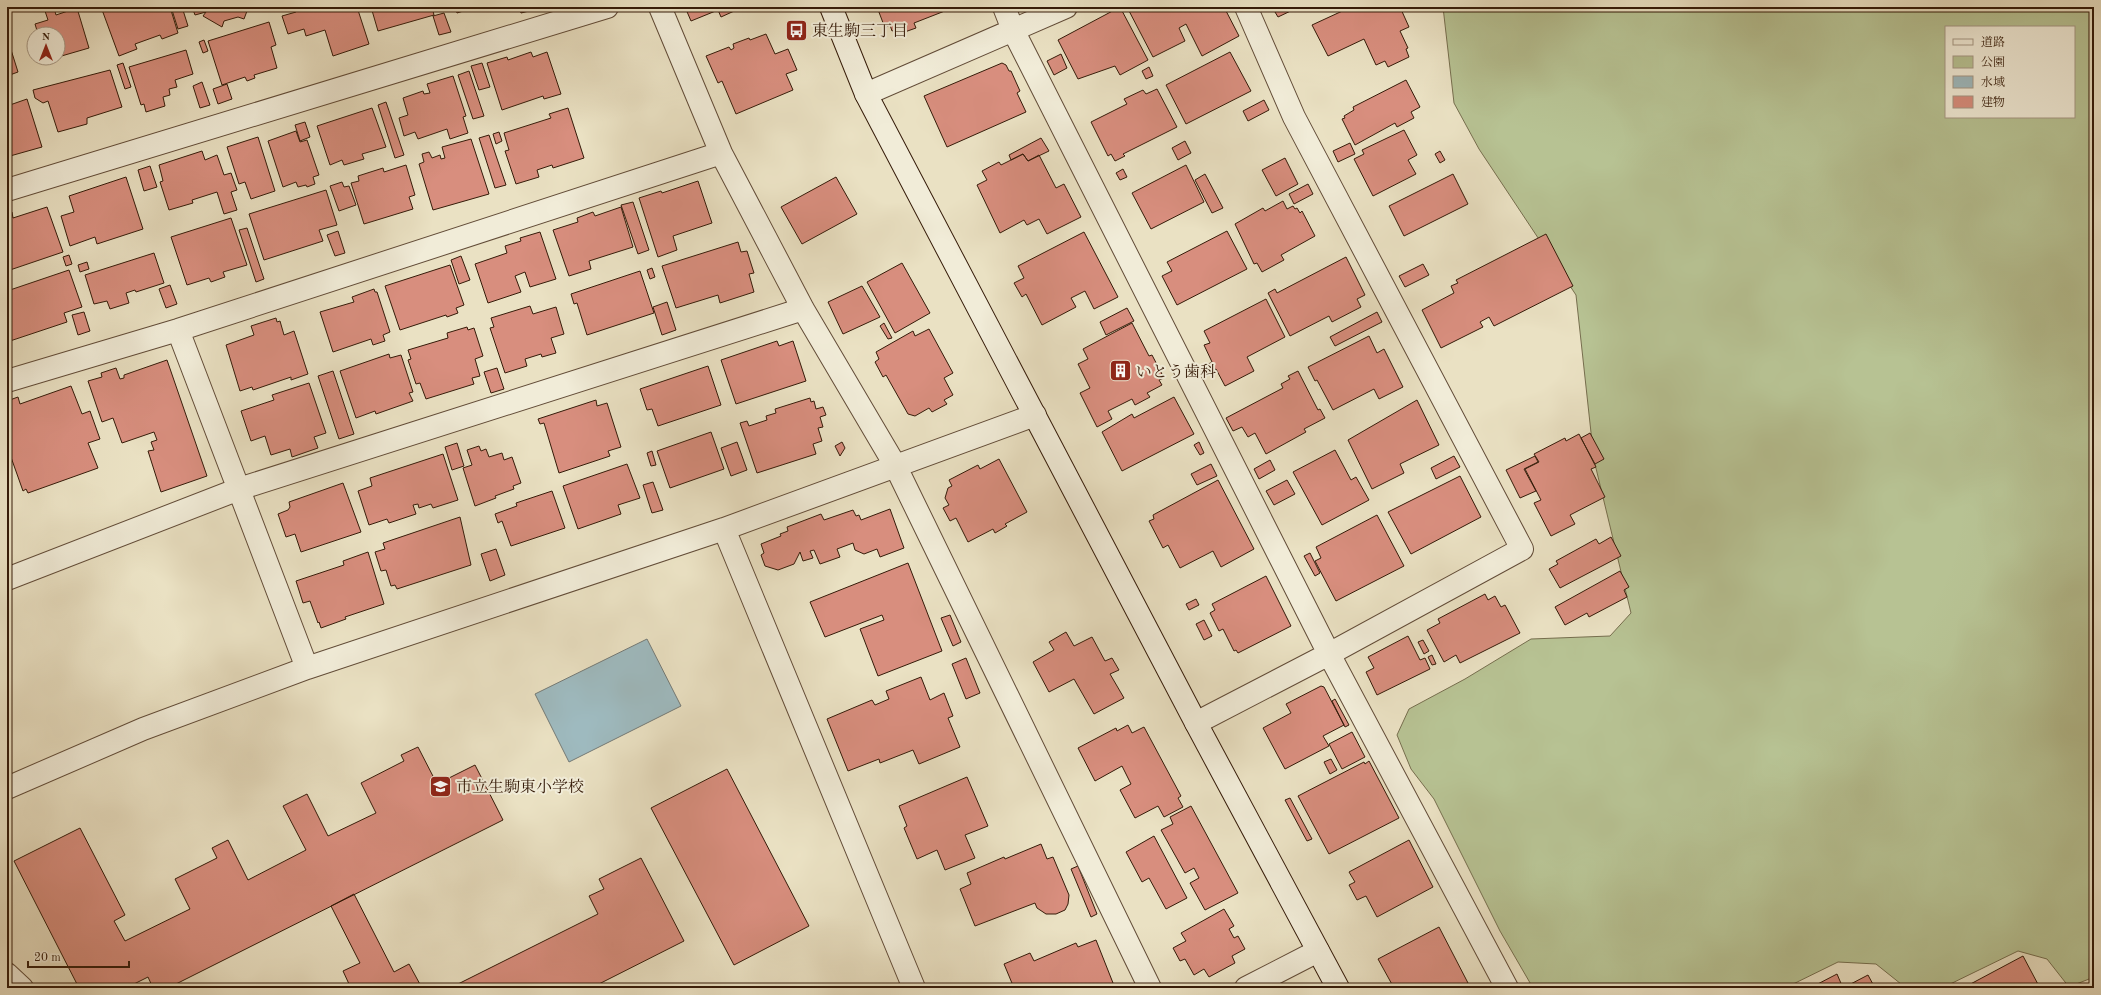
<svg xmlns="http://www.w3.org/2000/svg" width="2101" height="995" viewBox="0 0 2101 995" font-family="'Old Standard TT','Noto Serif JP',serif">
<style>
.green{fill:#b7c293;stroke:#766e4e;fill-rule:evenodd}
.water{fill:#9ebabf;stroke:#747a76}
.building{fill:#d88e7e;stroke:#351b09}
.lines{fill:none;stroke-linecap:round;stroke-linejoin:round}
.street-casing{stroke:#624c38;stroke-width:24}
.secondary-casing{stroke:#351b09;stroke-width:24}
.street{stroke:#f1ecd8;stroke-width:22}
.secondary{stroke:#f1ecd8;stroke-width:22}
.labels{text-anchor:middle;stroke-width:4;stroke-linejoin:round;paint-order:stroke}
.poi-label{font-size:16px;fill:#351b09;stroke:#f1ecd8;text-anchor:start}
</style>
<rect width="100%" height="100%" fill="#eae1c3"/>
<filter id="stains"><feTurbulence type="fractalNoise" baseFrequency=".005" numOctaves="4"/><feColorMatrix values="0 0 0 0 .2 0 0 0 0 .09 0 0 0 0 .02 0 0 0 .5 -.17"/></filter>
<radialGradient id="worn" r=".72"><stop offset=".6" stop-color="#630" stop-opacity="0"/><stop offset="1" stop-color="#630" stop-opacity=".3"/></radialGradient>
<path class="green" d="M1443,7h651v970l-25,10 -22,-28 -29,-8 -76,37h-36l-30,-24 -38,-2 -53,26h-252l-33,-57 -66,-132 -23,-30 -14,-34 12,-26 56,-30 66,-40 79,-3 21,-23 -37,-153 -18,-165 -97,-146 -25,-46zM1946,27h128v90h-128z"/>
<path class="water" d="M647,639l34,67 -112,56 -34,-68z"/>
<path class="building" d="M101,7h55l1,4 13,-4 8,26 -16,6 -2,-4 -25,9 2,5 -18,7z
M171,7h11l6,19 -10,3z
M192,7h66l-11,4 -3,8 -6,-2 -14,4 -2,6 -19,-11 3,-4 -11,3z
M297,7h60l12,37 -36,12 -8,-26 -19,6 -2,-7 -16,5 -6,-18 14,-4 -1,-4z
M371,7h61l2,8 -56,16z
M455,7h21l-19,6z
M519,7h13l1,3 -12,3z
M685,7h58l-22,10 -3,-7 -27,11z
M877,7h78l-41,16 2,5 -17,6 -2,-5 -5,2 -2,-6 -5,3z
M1120,7l28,53 -28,15 -5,-9 -37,13 -20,-39z
M1127,7h97l15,29 -37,20 -16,-32 -7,4 6,13 -32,16z
M1272,7h27l-21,10z
M1351,7h49l9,20 -9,4 8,17 -2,1 3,8 -21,10 -3,-6 -9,4 -12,-26 -36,17 -16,-31z
M54,8l2,7 21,-7 12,40 -31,9v-23h-20l-3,-10 13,-4 -3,-9z
M444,13l7,19 -12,3 -6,-19z
M269,22l7,23 -5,2 6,21 -23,7 1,3 -8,3 -2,-4 -23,8 -14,-44z
M766,34l9,20 13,-5 9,21 -11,4 7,16 -57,24 -14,-33 -4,2 -12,-27 23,-9 2,3 3,-2 -1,-4 16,-6 1,2z
M7,37l11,35 -11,4z
M204,40l4,11 -5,2 -4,-11z
M186,50l7,24 -18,6 2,7 -8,2 1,6 -7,2 2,9 -19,6 -2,-8 -3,1 -12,-38z
M531,52l2,5 14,-5 14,42 -17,5 -1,-3 -41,14 -15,-47 20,-6 1,3z
M1230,52l21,39 -65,33 -20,-39z
M1061,54l6,14 -13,7 -7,-14z
M123,63l8,24 -6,2 -8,-24z
M482,63l8,24 -11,3 -8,-24z
M1002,63l4,2 3,6h2l9,20 -3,2 9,19 -79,35 -23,-51z
M1149,67l4,9 -7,3 -4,-8z
M110,70l12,37 -35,11v6l-29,8 -10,-31 -5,2 -8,-5 -2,-8z
M469,71l15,45 -11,3 -15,-44z
M453,76l13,40 -3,1 5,16 -18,6 -3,-10 -29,10 -3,-7 -11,4 -5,-18 9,-3 -5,-17 20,-7 1,3 6,-1 -3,-9z
M1406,80l14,27 -9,5 3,6 -17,9 -2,-4 -40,22 -13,-26 3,-1 -1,-2 10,-6 -1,-3z
M202,82l8,23 -10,3 -7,-22z
M227,84l5,15 -14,5 -5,-15z
M1157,89l20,38 -54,27 2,2 -10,5 -4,-7 -3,2 -17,-34 36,-18 -3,-5 19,-9 3,4z
M27,99l15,48 -32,9 -3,-6v-44z
M1264,100l5,10 -21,11 -5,-10z
M386,102l18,53 -9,3 -17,-53z
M372,108l14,39 -24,7 2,5 -20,6 -2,-5 -12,5 -13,-39z
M568,108l16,50 -31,10 -1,-3 -15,5 2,7 -23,7 -11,-33 4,-1 -5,-17 47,-15 -2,-4z
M305,122l5,15 -10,4 -5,-16z
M1404,130l13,25 -9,5 8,14 -43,22 -19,-37 10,-5 -2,-4z
M296,131l4,11 7,-2 12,35 -6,2 2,7 -8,3 -1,-2 -8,2 -2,-5 -13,5 -15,-46z
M499,132l3,9 -6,3 -3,-10z
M489,135l17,50 -11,3 -16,-50z
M258,137l17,54 -24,8 -6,-17 -6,2 -12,-37z
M1041,138l8,13 -21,10 -5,-7 -12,6 -2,-5z
M471,139l18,55 -56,16 -14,-46 5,-2 -2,-8 7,-2 3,6 8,-3 1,4 4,-1 -3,-11z
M1185,141l6,12 -13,7 -6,-12z
M1350,143l5,11 -17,8 -5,-11z
M202,151l3,9 12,-5 7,20 7,-2 6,17 -6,2 6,18 -13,4 -7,-22 -25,8 1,3 -24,7 -9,-28 3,-1 -4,-16z
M1440,151l5,9 -5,3 -5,-9z
M1023,154l5,7 11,-6 17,33 8,-4 17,33 -34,17 -8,-15 -12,6 -3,-5 -24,13 -23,-48 10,-5 -5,-9 17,-9 2,3z
M1285,158l13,26 -22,12 -14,-26z
M406,165l9,30 -6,2 4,12 -49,15 -13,-41 8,-2 -1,-5 25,-8 1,4z
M1186,165l18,37 -53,27 -19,-36z
M150,166l7,21 -13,4 -6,-21z
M1123,169l4,8 -7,3 -4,-7z
M1205,174l18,34 -11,5 -17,-33z
M1453,174l15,30 -64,32 -15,-30z
M126,177l17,52 -46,15 -2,-7 -25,9 -9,-30 13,-4 -5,-16z
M836,177l21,37 -55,30 -21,-37z
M698,181l14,42 -39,13 4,14 -19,7 -19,-59 22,-7 1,2z
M342,182l2,5 5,-1 7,19 -17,6 -9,-25z
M1308,184l5,10 -19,10 -5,-10z
M326,190l11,35 -18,5 4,11 -59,19 -15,-46z
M1283,201l4,8 6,-3 2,3 2,-1 3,5 2,-2 13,25 -34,19 3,5 -22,12 -5,-9 -3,1 -19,-40 28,-16 2,3z
M633,202l16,48 -11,4 -17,-49z
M47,207l16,45 -56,19v-57l5,-2 1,6z
M621,207l12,40 -44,14 2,8 -22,7 -16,-46 25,-8 -1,-4 16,-6 2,4z
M231,218l16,47 -24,7 2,5 -14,5 -2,-4 -22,7 -16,-48z
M247,228l17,51 -8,3 -17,-52z
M338,231l7,22 -10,3 -8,-21z
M1227,231l20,38 -70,36 -15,-29 10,-5 -5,-9z
M540,232l16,47 -26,8 -5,-15 -10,4 6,16 -33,11 -13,-39 32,-11 -2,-7 16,-5 -1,-3z
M1084,232l34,65 -24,12 -9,-18 -14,7 5,9 -34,18 -16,-31 -4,3 -8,-14 10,-5 -6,-12z
M1546,234l27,52 -79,40 -5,-9 -9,5 3,5 -42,21 -19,-38 32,-17 -3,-7 7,-3 -2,-3z
M738,242l3,10 6,-1 7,22 -5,1 5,18 -34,11 -2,-8 -42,13 -14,-42z
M154,253l10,30 -28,9 -1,-2 -9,3 3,10 -19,6 -3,-8 -13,3 -9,-29z
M69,255l3,9 -6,2 -3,-9z
M461,256l9,24 -11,4 -8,-24z
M1346,257l19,38 -8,4 4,8 -29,15 -3,-6 -39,20 -22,-43 7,-4 2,4z
M87,262l2,7 -9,3 -2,-7z
M902,263l28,50 -35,20 -28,-51z
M1423,264l6,11 -24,12 -6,-11z
M450,265l14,40 -8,3 2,5 -11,4 -1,-2 -46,15 -15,-44z
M652,268l3,9 -5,2 -3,-9z
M69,270l13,37 -18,6 3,9 -60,20v-51z
M640,271l14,42 -67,22 -10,-32 -3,1 -3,-10z
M170,285l7,19 -11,4 -7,-19z
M862,286l18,31 -37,17 -15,-32z
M374,289l1,3h2l13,40 -7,3 2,6 -12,4 -2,-6 -38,13 -13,-40 34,-10 -2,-5z
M1266,299l19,38 -38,20 7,14 -29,15 -9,-17 -10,5 -3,-7 9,-5 -8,-17 6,-2 -6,-12z
M667,302l9,28 -14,5 -9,-28z
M530,306l3,8 23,-7 8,27 -13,4 5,15 -14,4 -1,-3 -16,5 2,7 -22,7 -15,-45 4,-1 -3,-9z
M1127,308l7,13 -28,14 -6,-13z
M84,312l6,19 -12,4 -6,-20z
M1377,312l5,10 -47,24 -5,-9z
M276,318l1,4 3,-1 4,14 10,-4 14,43 -17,6v-3l-38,13 -1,-3 -12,4 -14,-46 28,-10 -3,-9z
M884,323l8,15 -4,1 -8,-13z
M1132,323l17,33 3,-1 12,23 -5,2 3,5 -15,8 3,4 -15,8 -3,-6 -24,12 4,8 -15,8 -17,-34 10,-5 -12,-24 10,-5 -5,-10z
M467,327l1,3 6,-2 9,28 -8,3 5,17 -8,2 2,6 -48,15 -6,-16 -4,1 -8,-24 3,-1 -3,-9 40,-12 -1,-5z
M929,329l24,44 -9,5 9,17 -9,5 3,4 -15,8 -3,-4 -14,8 -7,-2 -22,-39 -3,2 -8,-15 4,-3 -3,-7 37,-21 2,5z
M1369,336l8,17 7,-4 19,38 -24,12 -5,-10 -41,21 -16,-30 -2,1 -7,-14z
M777,341l2,5 14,-5 13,40 -70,23 -15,-44z
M389,354l1,4 11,-3 12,37 -4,1 4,8 -37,13 -1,-3 -19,7 -16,-47z
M167,360l40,116 -46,16 -13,-41 6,-1 -3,-8 6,-2 -3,-8 -32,11 -9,-25 -11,4 -14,-41 14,-4 -1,-4 15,-5 4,11 4,-1v-3z
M708,366l13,39 -63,21 -6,-17 -5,1 -7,-21z
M497,368l7,21 -13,4 -7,-21z
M333,371l21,63 -15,5 -21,-63z
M1298,371l20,39 2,-1 5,9 -21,11 2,3 -40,22 -11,-21 -7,4 -6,-10 -9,4 -7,-13 57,-30 -2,-4 9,-5 -2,-3z
M309,383l17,50 -12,4 4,11 -26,9 -2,-8 -19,6 -6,-19 -14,5 -10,-30 33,-11 -2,-5z
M71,386l11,28 8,-3 10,28 -12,4 10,25 -70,25 -2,-4 -3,2 -16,-45v-45l11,-4 2,7z
M1174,397l20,37 -72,37 -20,-39 30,-18 2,4z
M810,398l1,4 3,-1 2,8 7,-2 3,8 -6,2 3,10 -5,1 4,13 -9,3 3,10 -59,19 -17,-50 7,-2 2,5 18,-6 -1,-4 10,-3 -1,-4z
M596,400l1,6 10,-3 14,44 -13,4 2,5 -51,17 -15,-50 -4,1 -2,-5z
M1417,400l22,45 -39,19 4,9 -32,16 -24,-49z
M711,432l13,37 -54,19 -13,-37z
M1590,433l14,26 -9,5 -14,-26z
M1579,434l17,33 -5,2 14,28 -35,18 5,9 -24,12 -17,-33 7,-3 -16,-31 14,-7 -5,-8 31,-16 1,3z
M737,442l10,28 -16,6 -10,-28z
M842,442l3,6 -5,8 -5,-10z
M1199,442l5,11 -4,2 -6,-10z
M457,443l7,23 -12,4 -7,-23z
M479,446l2,5 5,-2 3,8 13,-4 2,7 8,-3 9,26 -8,3 1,3 -19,7 1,2 -21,8 -12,-38 9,-3 -5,-15z
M1335,450l16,30 5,-3 13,23 -47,25 -29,-53z
M652,451l4,14 -5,1 -4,-13z
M443,454l15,46 -25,8 -2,-4 -12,4 -1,-4 -5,1 3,9 -27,9 -2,-4 -18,6 -11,-34 14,-5 -2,-8z
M1454,456l6,11 -24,12 -5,-11z
M1535,456l3,6 -14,7 12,22 -16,7 -14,-28z
M999,459l28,53 -22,12 2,2 -12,7 -2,-4 -25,13 -12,-24 -6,3 -7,-13 6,-3 -4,-7 3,-10 4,-2 -3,-6 29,-15 2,4z
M1270,460l5,10 -16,9 -5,-10z
M627,464l13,34 -22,7 3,9 -43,15 -15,-43z
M1211,464l6,12 -20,9 -6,-11z
M1460,476l21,41 -70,37 -23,-42z
M1218,480l36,69 -33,18 -8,-16 -33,17 -12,-23 -5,3 -14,-27 5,-2 -1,-4z
M1287,480l8,14 -21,11 -8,-14z
M653,482l10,28 -11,3 -9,-28z
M343,483l18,49 -60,20 -6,-18 -9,3 -8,-23 10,-4 2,-3 -1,-5z
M552,491l13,37 -54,18 -9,-25 -4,2 -3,-9 22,-8 -1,-3z
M890,509l14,39 -24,9 -3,-8 -13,5 -9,-4 -2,-7 -16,6 3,8 -20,7 -6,-14 -4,1 3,7 -10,3 -3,-9 -6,12 -16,6 -13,-4 -4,-11 3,-2 -3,-9 20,-8 -1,-2 8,-3 -1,-4 34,-13 3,6 29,-10 3,6 3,-1 2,5z
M1377,515l27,51 -68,35 -21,-40 6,-3 -5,-11z
M460,517l11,48 -74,24 -2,-4 -4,1 -5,-16 -5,1 -6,-19 10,-3 -2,-6z
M1611,537l10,19 -61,32 -11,-19 9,-5 -2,-3 40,-22 3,5z
M496,549l9,26 -15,6 -9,-27z
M368,552l16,52 -39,13 1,2 -25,9 -2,-6 -1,1 -8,-22 -7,2 -7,-22 48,-16 -1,-4z
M1310,553l10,20 -5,3 -11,-20z
M908,563l34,88 -64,25 -18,-47 24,-9 -2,-5 -57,22 -15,-35z
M1620,571l9,16 -5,3 3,7 -38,20 -2,-4 -22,12 -10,-18z
M1266,576l25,50 -53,27 -2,-3 -2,1 -11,-22 -4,2 -9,-18 5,-3 -3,-6z
M1485,594l3,6 7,-4 6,11 4,-2 15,28 -60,30 -4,-8 -12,7 -17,-32 13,-7 -2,-4z
M1196,599l3,6 -10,5 -3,-6z
M950,615l11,27 -8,4 -12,-28z
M1204,620l8,16 -8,4 -8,-16z
M1066,632l8,14 18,-9 13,24 7,-3 7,12 -9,4 14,24 -30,16 -20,-35 -25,13 -16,-30 21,-12 -5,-8z
M1408,636l12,24 5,-2 5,11 -53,26 -11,-23 8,-4 -6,-11z
M1423,640l6,11 -5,3 -6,-12z
M1432,655l4,9 -4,1 -4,-8z
M966,658l14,35 -14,6 -14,-35z
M921,677l9,23 14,-7 9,23 -5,2 12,29 -41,17 -6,-14 -33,13 -1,-4 -31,12 -21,-52 45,-19 3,5 14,-6 -3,-8z
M1321,686l3,1 20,38 -21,11 6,10 -44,23 -22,-41 28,-15 -5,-9z
M1335,699l14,26 -4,2 -13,-26z
M1128,725l4,8 12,-6 37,69 -3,2 5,9 -19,10 -6,-11 -23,12 -15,-28 11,-6 -9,-18 -27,15 -17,-33 38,-20 1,3z
M1352,732l13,25 -23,12 -13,-25z
M418,747l19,37 38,-19 28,55 -335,168h-15l-5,-11 -22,11h-47l-65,-127 66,-33 45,87 -11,6 11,20 65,-32 -15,-30 42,-21 -5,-10 16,-8 20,40 58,-30 -23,-44 24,-12 21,42 48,-23 -15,-30 43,-22 -3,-6z
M1331,759l6,11 -7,4 -6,-12z
M1369,761l30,57 -70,36 -31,-58 66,-34 1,2z
M727,769l82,157 -75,39 -83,-157z
M967,777l21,49 -23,9 10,23 -30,12 -8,-20 -20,9 -13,-31 3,-2 -8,-20z
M1290,798l22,41 -5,2 -22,-41z
M1191,806l47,87 -33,17 -15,-27 9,-5 -5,-10 -9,5 -24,-43 12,-6 -3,-7z
M1154,836l33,62 -21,11 -17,-31 -7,4 -16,-30z
M1409,840l24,47 -56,30 -11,-21 -9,4 -8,-15 6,-3 -6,-10z
M1041,844l6,15 6,-2 16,38 -1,9 -3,6 -9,4h-10l-9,-6 -2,-5 -60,23 -15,-37 11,-5 -4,-11 37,-16 1,2z
M641,858l43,83 -93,47h-141l148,-74 -9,-18 15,-7 -5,-10z
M1078,866l19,48 -6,3 -20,-48z
M354,894l40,78 15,-8 13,24h-81l8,-4 -6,-13 17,-8 -29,-57z
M1224,909l10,17 -5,3 5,9 4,-2 7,13 -13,7 3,7 -26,14 -5,-8 -10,6 -9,-16 -5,2 -7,-13 13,-7 -5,-8z
M1439,927l29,56 -10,5h-64l-16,-29z
M1096,940l19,48h-101l-10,-24 26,-11 4,8 42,-18 2,4z
M2023,956l17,32h-77z
M1837,974l6,14 25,-13 7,13h-65z"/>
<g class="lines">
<defs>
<path id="street" d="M660,7l61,146 82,156 92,156 255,523
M1004,7l9,23 316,624 178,334
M866,94l200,-87
M7,190l600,-183
M178,330l129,338
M7,381l171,-51 543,-177
M724,529l190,459
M7,579l232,-90 564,-180
M1196,723l133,-69 193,-105 -228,-432 -48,-110
M7,788l136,-59 164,-61 417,-139 311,-114
M7,974l15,14
M1246,988l72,-37"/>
<path id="secondary" d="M831,7l35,87 330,629 142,265"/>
</defs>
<use href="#street" class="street-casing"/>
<use href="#secondary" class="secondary-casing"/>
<use href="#street" class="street"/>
<use href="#secondary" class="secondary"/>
</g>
<defs>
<symbol id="bus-square" viewBox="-11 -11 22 22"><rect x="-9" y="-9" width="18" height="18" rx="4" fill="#8f2418" stroke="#f1ecd8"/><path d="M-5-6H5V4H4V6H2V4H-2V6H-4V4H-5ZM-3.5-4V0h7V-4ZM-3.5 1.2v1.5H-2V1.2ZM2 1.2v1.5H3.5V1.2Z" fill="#fff"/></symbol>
<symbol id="building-square" viewBox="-11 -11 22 22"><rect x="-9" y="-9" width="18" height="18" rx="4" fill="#8f2418" stroke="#f1ecd8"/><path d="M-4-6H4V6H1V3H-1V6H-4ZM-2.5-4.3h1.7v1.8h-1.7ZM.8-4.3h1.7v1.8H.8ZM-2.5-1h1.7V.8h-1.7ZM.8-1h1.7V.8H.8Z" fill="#fff"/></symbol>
<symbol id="school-square" viewBox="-11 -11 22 22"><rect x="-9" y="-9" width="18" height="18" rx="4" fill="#8f2418" stroke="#f1ecd8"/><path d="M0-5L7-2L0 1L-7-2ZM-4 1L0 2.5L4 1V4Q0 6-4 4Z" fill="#fff"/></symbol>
</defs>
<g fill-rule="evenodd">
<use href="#bus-square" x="784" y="18" width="25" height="25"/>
<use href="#building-square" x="1108" y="358" width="25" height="25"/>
<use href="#school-square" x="428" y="774" width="25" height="25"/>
</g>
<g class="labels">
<g class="poi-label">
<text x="812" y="36">東生駒三丁目</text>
<text x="1136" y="377">いとう歯科</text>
<text x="456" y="792">市立生駒東小学校</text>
</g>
</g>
<rect width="2101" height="995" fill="none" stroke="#eae1c3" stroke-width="24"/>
<rect x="8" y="8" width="2085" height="979" fill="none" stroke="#351b09" stroke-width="2"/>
<rect x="12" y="12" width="2077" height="971" fill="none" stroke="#351b09"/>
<rect x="1945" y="26" width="130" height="92" fill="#f1ecd8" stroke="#a69885"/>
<rect x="1953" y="39" width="20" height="6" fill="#f1ecd8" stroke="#a69885"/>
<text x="1981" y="46" font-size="12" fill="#351b09">道路</text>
<rect x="1953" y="56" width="20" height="12" fill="#b7c293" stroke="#a69885"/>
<text x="1981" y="66" font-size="12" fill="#351b09">公園</text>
<rect x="1953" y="76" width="20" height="12" fill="#9ebabf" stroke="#a69885"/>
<text x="1981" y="86" font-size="12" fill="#351b09">水域</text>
<rect x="1953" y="96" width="20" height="12" fill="#d88e7e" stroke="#a69885"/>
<text x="1981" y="106" font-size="12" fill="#351b09">建物</text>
<g transform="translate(46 46)"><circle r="19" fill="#f1ecd8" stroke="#a69885"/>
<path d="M0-3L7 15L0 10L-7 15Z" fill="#8f2418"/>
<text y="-6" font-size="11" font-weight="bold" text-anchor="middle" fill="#351b09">N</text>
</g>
<path d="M28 961v6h101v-6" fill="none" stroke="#351b09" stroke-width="2"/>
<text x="34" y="961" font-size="12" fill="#351b09" stroke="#f1ecd8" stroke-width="3" paint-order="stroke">20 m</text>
<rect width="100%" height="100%" filter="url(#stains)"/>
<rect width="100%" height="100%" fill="url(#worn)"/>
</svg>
